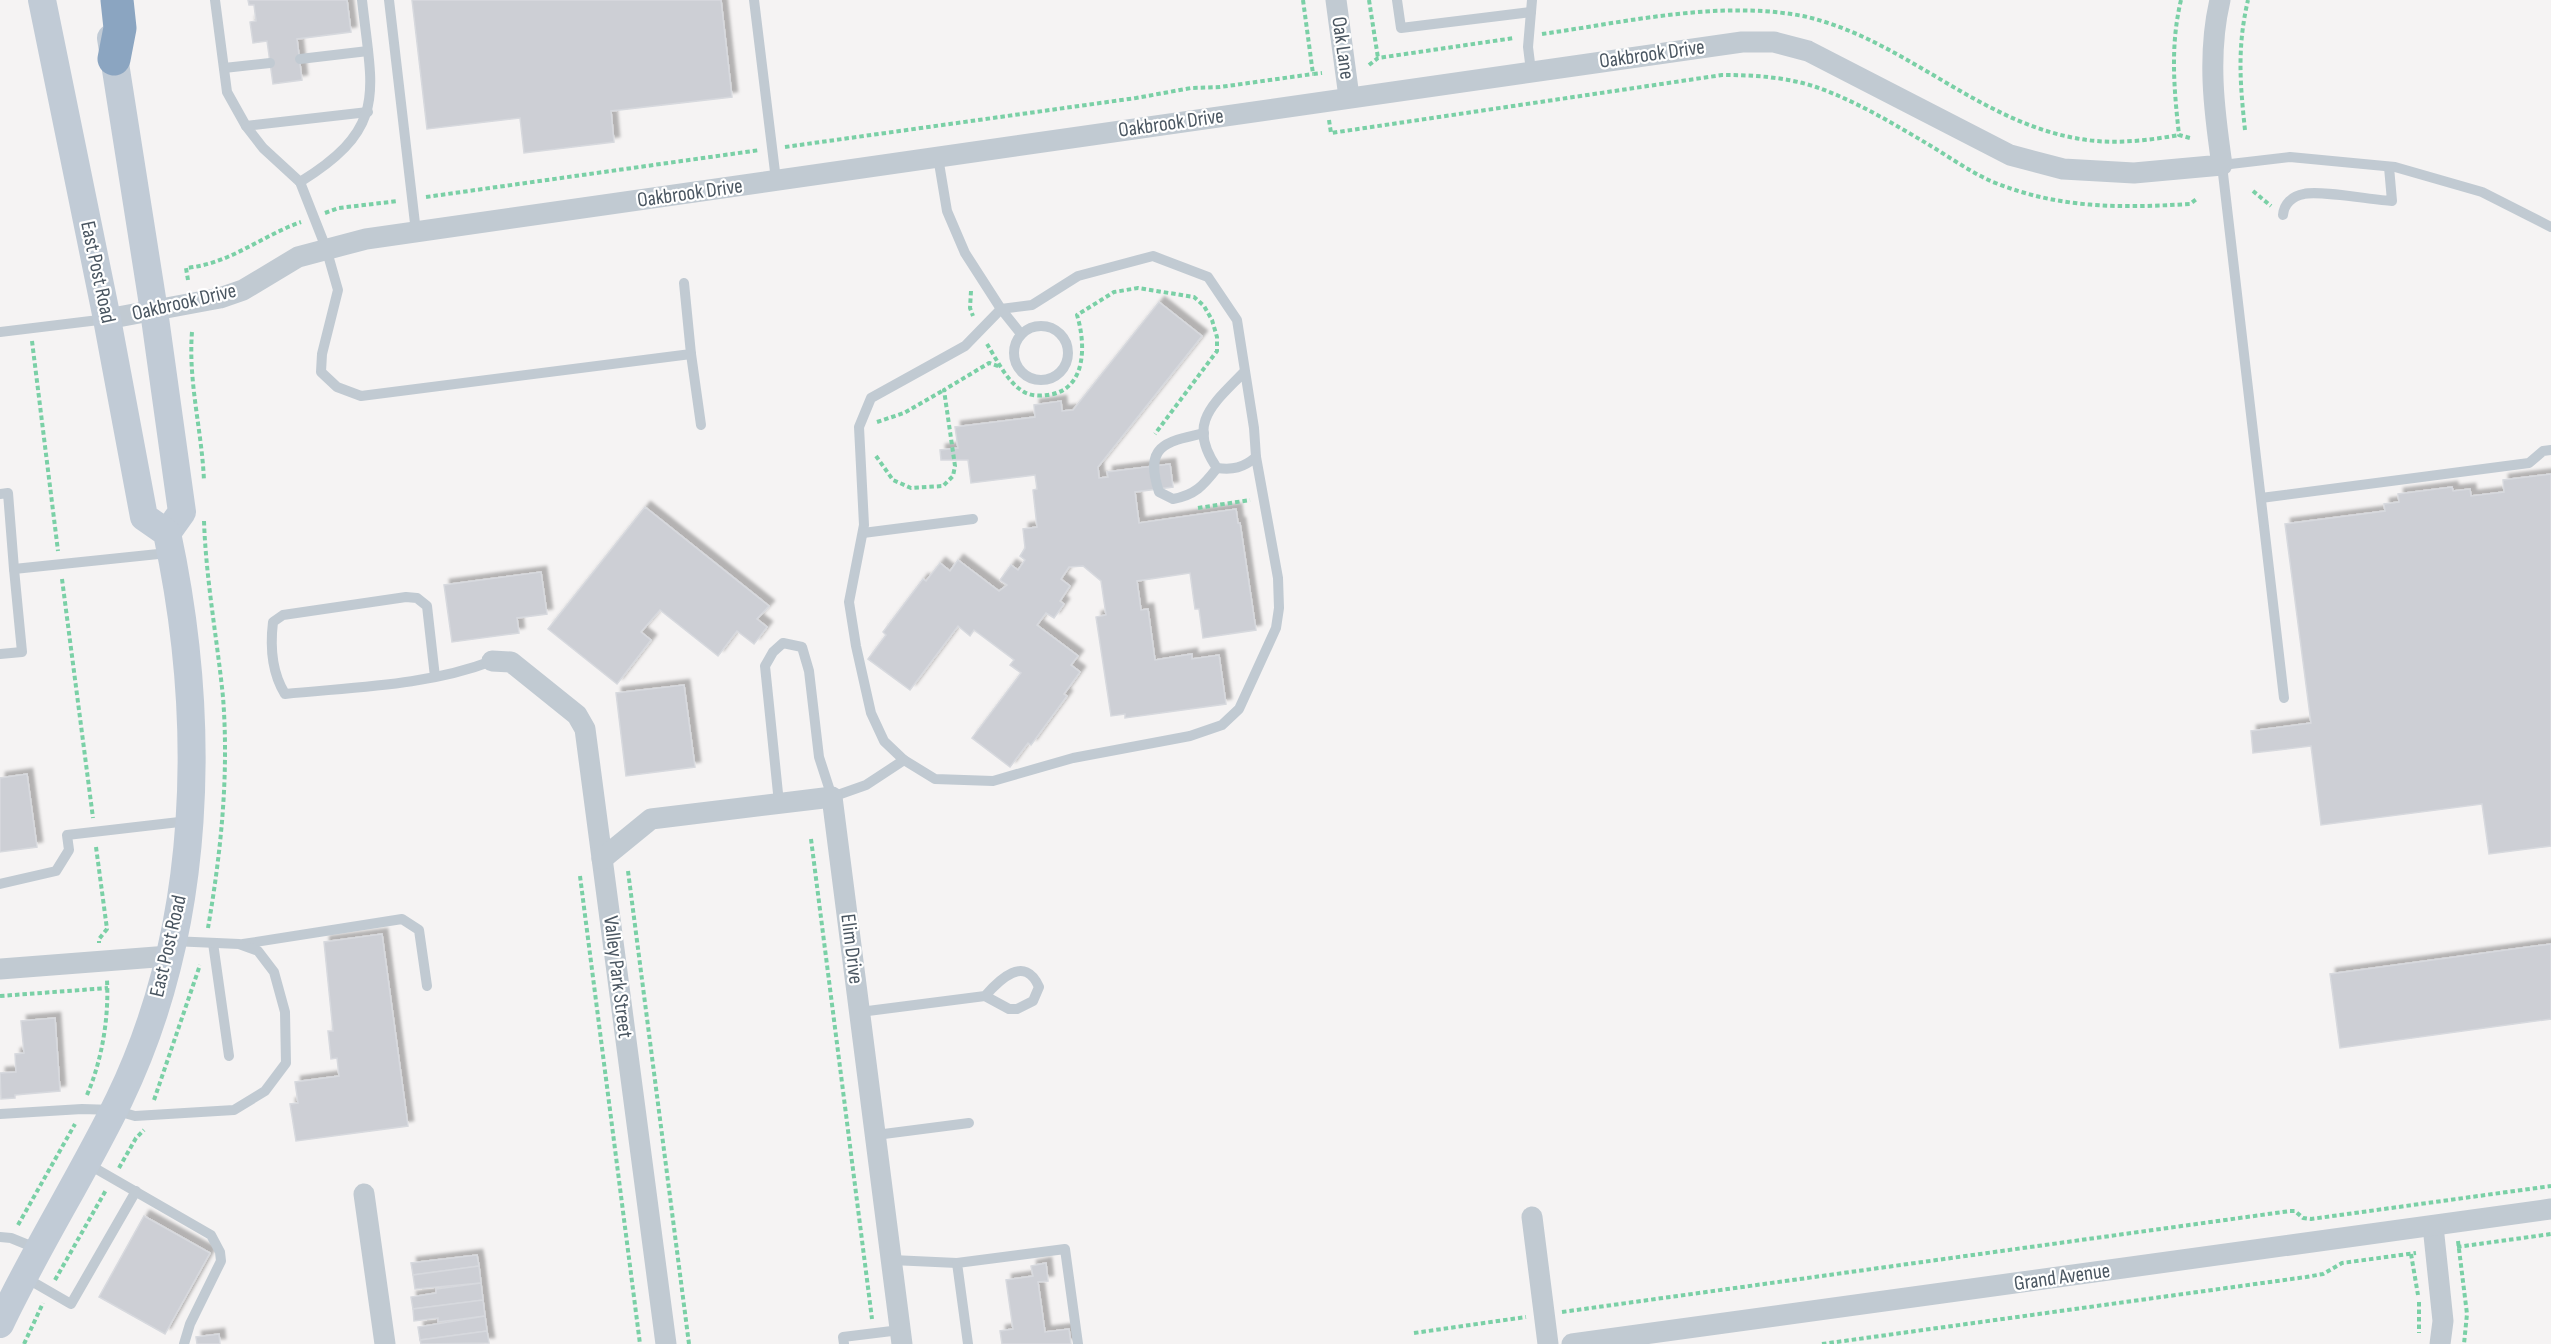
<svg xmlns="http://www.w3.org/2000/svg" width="2551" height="1344" font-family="'Sofia Sans Condensed',sans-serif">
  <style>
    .building { fill: #cdcfd5; stroke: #d7d9de; stroke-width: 1.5; filter: url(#shadow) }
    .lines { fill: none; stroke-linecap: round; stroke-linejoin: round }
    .path { stroke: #7ad0a6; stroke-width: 4; stroke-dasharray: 4.5 3; stroke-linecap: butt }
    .lane { stroke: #c1cad2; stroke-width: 10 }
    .street { stroke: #c1cad2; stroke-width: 21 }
    .secondary { stroke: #c1cbd6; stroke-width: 28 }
    .highway { stroke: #8ba5c1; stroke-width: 33 }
    .labels { text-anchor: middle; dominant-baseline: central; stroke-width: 4.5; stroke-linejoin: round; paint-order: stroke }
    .street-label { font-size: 21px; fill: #4a5661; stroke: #fff }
  </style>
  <defs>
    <filter id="shadow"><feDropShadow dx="5.5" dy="-5.5" stdDeviation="1.5" flood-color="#0004"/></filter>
  </defs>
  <rect width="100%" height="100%" fill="#f5f3f3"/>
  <g class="building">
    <polygon points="248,0 347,0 351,32 297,39 302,80 273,84 267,41 253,43 250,22 256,21 254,5 249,5"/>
    <polygon points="412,0 721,0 732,97 611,111 614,142 524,153 520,118 427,129"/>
    <polygon points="1159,302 1202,336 1098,467 1099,478 1108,477 1107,472 1170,464 1173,487 1135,492 1139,523 1236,509 1238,523 1240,523 1256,630 1203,638 1199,609 1195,609 1190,573 1137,581 1141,610 1148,609 1155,660 1192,654 1192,659 1219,655 1226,704 1125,718 1125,714 1111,716 1096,617 1106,615 1101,581 1083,566 1069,567 1061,579 1070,586 1060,601 1064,604 1054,618 1046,613 1037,625 1078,656 1071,665 1080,672 1064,694 1067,696 1031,745 1028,743 1010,767 972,738 1021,673 1010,665 1014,660 974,630 970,636 958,626 910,690 868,659 886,635 883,632 923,579 926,581 940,563 950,571 958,560 999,591 1007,585 1000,580 1011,565 1018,570 1025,560 1020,556 1025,548 1023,529 1037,527 1033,490 1037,489 1035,475 971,483 968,460 941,460 940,450 958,448 955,427 1035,417 1034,405 1061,401 1062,411 1073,410"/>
    <polygon points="2551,474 2551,846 2489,854 2482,804 2321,825 2311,746 2253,753 2251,731 2311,723 2285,524 2385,511 2384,504 2399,502 2398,494 2452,487 2453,491 2470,489 2471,496 2504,492 2503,480"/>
    <polygon points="645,507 769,606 757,619 767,627 754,644 737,631 718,656 660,610 641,632 651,640 617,684 548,629"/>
    <polygon points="541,572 547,614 517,618 519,633 452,642 444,585"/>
    <polygon points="684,685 695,767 626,776 616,693"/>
    <polygon points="27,774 37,847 0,852 0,778"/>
    <polygon points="382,934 408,1126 296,1141 290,1104 298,1103 295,1082 339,1076 337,1058 331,1059 328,1031 333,1031 324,942"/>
    <polygon points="2551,944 2551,1019 2340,1048 2330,974"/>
    <polygon points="55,1018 60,1091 15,1095 15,1098 1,1099 0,1073 16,1072 15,1054 24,1053 21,1021"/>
    <polygon points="144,1216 210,1253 165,1334 99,1297"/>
    <polygon points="477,1255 479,1266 413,1275 411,1263"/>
    <polygon points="1046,1263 1048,1281 1038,1282 1045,1332 1069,1329 1071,1344 1002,1344 1000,1331 1013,1329 1006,1280 1033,1276 1031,1266"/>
    <polygon points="479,1266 481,1283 415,1289 413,1275"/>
    <polygon points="481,1283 483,1300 413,1309 411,1297 436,1293 436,1289"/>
    <polygon points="483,1300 485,1316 438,1322 438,1318 414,1321 413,1309"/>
    <polygon points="485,1316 487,1331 420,1340 418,1327"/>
    <polygon points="487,1331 489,1343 421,1344 420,1340"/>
    <polygon points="219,1334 220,1344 197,1344 196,1337"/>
  </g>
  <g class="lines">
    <g class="path">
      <polyline points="1303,0 1313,74 1322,73"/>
      <polyline points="1369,0 1378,58"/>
      <path d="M2181 0C2170 46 2174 89 2179 135L2190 138"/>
      <path d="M1542 34C1627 22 1718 0 1803 16 1902 38 1976 120 2075 138 2109 145 2145 141 2179 135"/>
      <polyline points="1369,65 1378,58 1514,38"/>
      <path d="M1329 120 1331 133 1722 75C1754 75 1786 77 1816 87 1854 100 1892 123 1926 143 1948 156 1970 172 1993 182 2060 209 2120 208 2190 204L2198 198"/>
      <path d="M2245 130C2240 83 2237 47 2248 0"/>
      <polyline points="785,147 1136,98 1191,88 1220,87 1313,74"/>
      <polyline points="2253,191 2271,206"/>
      <polyline points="426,197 760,150"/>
      <polyline points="325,213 339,208 398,201"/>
      <path d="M188 280 186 268C230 264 261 236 301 222"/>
      <polyline points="971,291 970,308 973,316"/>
      <path d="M192 332C188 382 202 431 204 481"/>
      <polyline points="32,341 58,551"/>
      <path d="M987 344C997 360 1007 382 1024 392 1031 396 1040 396 1047 395 1087 391 1086 344 1077 315L1114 292 1138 288 1194 297 1204 306 1212 320 1217 337V351L1155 434"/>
      <polyline points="877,422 904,413 944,390"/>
      <polyline points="876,456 893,480 911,488 943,486 953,476 955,466 944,390 989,363 1001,367"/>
      <polyline points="1198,508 1250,500"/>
      <path d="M204 521C206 580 217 638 223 697 229 775 221 852 208 928"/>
      <polyline points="62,579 93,818"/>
      <polyline points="811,839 872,1319"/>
      <polyline points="96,847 107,929 99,939 99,943"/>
      <polyline points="628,871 689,1344"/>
      <polyline points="580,876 640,1344"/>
      <polyline points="0,996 108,988"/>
      <path d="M87 1095C102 1060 109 1018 107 980"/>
      <polyline points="154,1100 200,965"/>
      <polyline points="119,1168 136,1138 144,1130"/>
      <polyline points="18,1225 75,1124"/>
      <polyline points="2458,1241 2467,1314 2464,1344"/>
      <polyline points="2457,1247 2551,1234"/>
      <polyline points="2411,1254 2418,1295"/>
      <polyline points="55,1280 106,1190"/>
      <polyline points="2419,1302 2419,1333"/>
      <polyline points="1562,1312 2290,1211 2295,1211 2303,1218 2311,1219 2551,1186"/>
      <polyline points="1414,1333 1526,1317"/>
      <polyline points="24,1344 43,1303"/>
      <polyline points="1822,1344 2306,1277 2323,1274 2342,1263 2416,1253"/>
    </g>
    <g class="lane">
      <polyline points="215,0 227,92 246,126"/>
      <polyline points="389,0 416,232"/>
      <polyline points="754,0 776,180"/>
      <polyline points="1397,0 1401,28 1531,12"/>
      <polyline points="300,59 368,51"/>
      <polyline points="224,68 270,63"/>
      <polyline points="1531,71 1528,47 1532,0"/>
      <polyline points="368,112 246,126 263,148 300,182 326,248 338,290 322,354 321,372 337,387 361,396 691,354 684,283"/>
      <path d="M938 157 947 211 965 253 1001 309 1032 305 1078 276 1153 256 1208 277 1237 320 1254 428 1256 457C1243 468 1233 470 1217 468 1185 422 1215 403 1245 371"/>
      <path d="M300 182C389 127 372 92 362 0"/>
      <path d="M2283 215C2284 204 2292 196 2304 194 2319 190 2373 200 2392 201L2389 167"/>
      <circle cx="1041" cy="353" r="27"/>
      <polyline points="0,332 107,319"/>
      <polyline points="1021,334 1001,309 965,346 871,398 859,427 864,525 849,602 856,646 871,713 884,741 904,760 935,779 993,781 1073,758 1190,736 1222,725 1239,709 1276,628 1279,608 1278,578 1256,457"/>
      <polyline points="691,354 701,425"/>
      <path d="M1204 433C1164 442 1144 446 1159 492L1173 499C1195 495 1203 486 1217 468"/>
      <polyline points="0,494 8,493 14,569"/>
      <polyline points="2261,498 2529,463 2543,451 2551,450"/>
      <polyline points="863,533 973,519"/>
      <polyline points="0,654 22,652 14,569 168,553"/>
      <path d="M435 677 427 606 417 598 406 597 283 615 273 622C270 647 272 673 285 694 353 687 427 686 492 661"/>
      <polyline points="2284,698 2222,165 2290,157 2395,167 2482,192 2551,227"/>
      <polyline points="779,803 765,666 773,652 783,643 802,647 809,671 819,757 832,797 866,785 904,760"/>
      <polyline points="0,884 56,871 69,850 67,835 188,821"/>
      <polyline points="213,943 229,1056"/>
      <polyline points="243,944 402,919 419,930 427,986"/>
      <path d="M860 1012 985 996 1009 1009H1017L1033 1001 1039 987C1025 954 999 980 985 996"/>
      <polyline points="0,1114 82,1109 114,1110 135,1116 234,1110 265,1091 286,1063 285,1012 274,972 258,951 239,944 172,941"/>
      <polyline points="876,1135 969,1123"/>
      <polyline points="86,1163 211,1235 220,1252 221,1261 190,1324 184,1344"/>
      <polyline points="0,1237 11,1238 38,1249"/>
      <polyline points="892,1260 957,1263"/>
      <polyline points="26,1278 71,1304 136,1191"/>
      <polyline points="844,1344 843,1337 900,1330"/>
      <polyline points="968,1344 957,1263 1065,1249 1078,1344"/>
    </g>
    <g class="street">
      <polyline points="1336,0 1349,97"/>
      <path d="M107 319 220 298 243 290 298 257 366 239 1742 42H1774L1808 51 2010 155 2063 169 2134 173 2222 165C2214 110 2207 55 2220 0"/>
      <polyline points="492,661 511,662 577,715 585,729 666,1344"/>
      <polyline points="602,859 651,819 832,797 902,1344"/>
      <polyline points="0,969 169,956"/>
      <polyline points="364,1194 385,1344"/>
      <polyline points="1532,1217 1548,1344"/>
      <polyline points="2433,1226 2443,1321 2440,1344"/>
      <polyline points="1572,1344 2551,1209"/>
    </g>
    <g class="secondary">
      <polyline points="111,38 154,311 182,512 167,533"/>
      <path d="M0 1324C36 1248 82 1176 119 1100 203 926 207 720 167 533L144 517 107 319 42 0"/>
    </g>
    <polyline class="highway" points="114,59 120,28 117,0"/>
  </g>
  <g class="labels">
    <g class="street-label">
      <text transform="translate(1343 48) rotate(82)">Oak Lane</text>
      <text transform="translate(1652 54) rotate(-8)">Oakbrook Drive</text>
      <text transform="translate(1171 123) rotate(-8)">Oakbrook Drive</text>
      <text transform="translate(690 193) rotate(-8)">Oakbrook Drive</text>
      <text transform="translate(98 272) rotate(78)">East Post Road</text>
      <text transform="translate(184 302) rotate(-13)">Oakbrook Drive</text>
      <text transform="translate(168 946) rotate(-77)">East Post Road</text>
      <text transform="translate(852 949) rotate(83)">Elim Drive</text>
      <text transform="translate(618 977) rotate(83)">Valley Park Street</text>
      <text transform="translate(2062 1277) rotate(-8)">Grand Avenue</text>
    </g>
  </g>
</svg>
